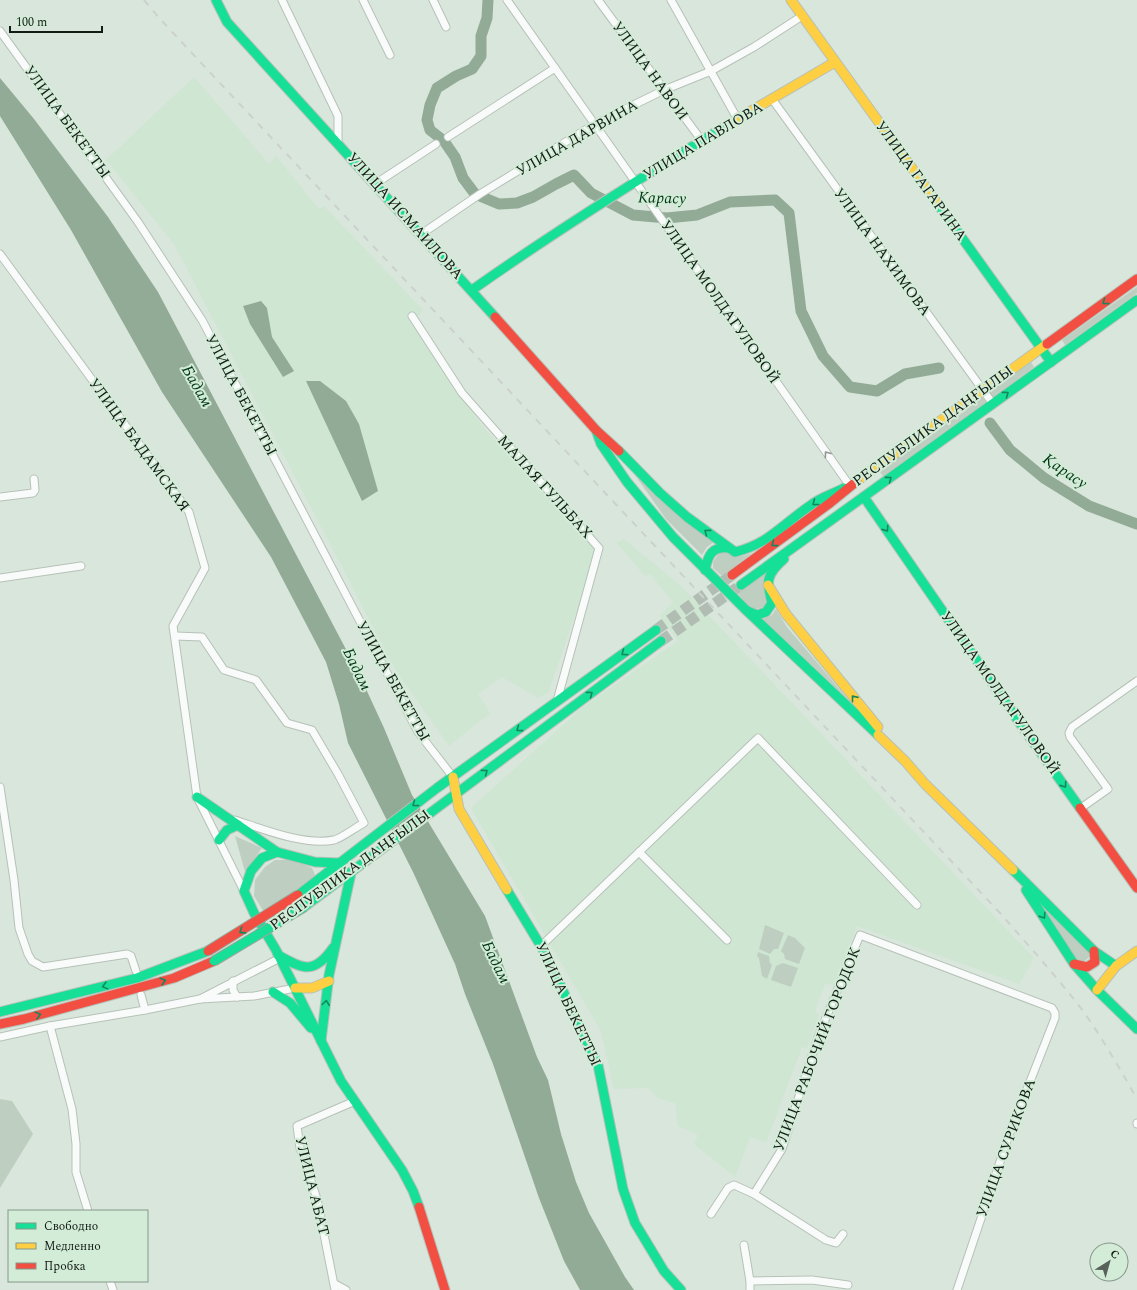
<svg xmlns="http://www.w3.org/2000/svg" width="1137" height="1290" font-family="Spectral,serif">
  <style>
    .built { fill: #cfe6d3 }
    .green { fill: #becfc1 }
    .water { fill: #92ab96 }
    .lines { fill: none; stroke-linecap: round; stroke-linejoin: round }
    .river { stroke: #92ab96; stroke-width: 11 }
    .primary-tunnel { stroke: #b1bdb3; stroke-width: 11; stroke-dasharray: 11 5.5; stroke-linecap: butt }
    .street-casing { stroke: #b7c1b8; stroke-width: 9 }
    .fast-casing { stroke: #b7c1b8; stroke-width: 11 }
    .slow-casing { stroke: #b7c1b8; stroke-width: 11 }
    .jam-casing { stroke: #b7c1b8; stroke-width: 11 }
    .street { stroke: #f9fbfa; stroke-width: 7 }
    .fast { stroke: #16e098; stroke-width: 9 }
    .slow { stroke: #ffcf43; stroke-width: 9 }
    .jam { stroke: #f24e42; stroke-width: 9 }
    .rail { stroke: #ccd1cd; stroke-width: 2; stroke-dasharray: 7 7; stroke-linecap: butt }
    .fast-bridge-casing { stroke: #98a79b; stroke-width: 11; stroke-linecap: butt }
    .jam-bridge-casing { stroke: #98a79b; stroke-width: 11; stroke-linecap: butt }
    .fast-bridge { stroke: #16e098; stroke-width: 9 }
    .jam-bridge { stroke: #f24e42; stroke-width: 9 }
    .oneway { stroke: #14875d }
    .oneway2 { stroke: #919692 }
    .labels { text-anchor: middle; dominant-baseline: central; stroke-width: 4; stroke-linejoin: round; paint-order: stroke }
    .street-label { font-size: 15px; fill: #121b14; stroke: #d3ecd7 }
    .water-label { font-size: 16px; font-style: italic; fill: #003615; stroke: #d3ecd7 }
  </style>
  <rect width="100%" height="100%" fill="#d9e6db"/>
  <g class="built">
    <polygon points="194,77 269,164 276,156 319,209 324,206 423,310 412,322 459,393 485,429 597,552 548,693 538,698 502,677 478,694 490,713 449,746 395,669 174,244 106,160"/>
    <polygon points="624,539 681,586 1034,958 1019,984 857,926 834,986 825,983 815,1012 819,1014 807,1048 802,1047 766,1143 750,1137 735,1177 694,1144 698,1135 678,1126 675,1103 658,1098 648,1088 614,1089 601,1031 471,808 583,707 678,641 660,616 673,602 650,574 645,576 617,543"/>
  </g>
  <g class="green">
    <polygon points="1137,287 1137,293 1065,345 1062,340"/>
    <polygon points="1031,362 1034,367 993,397 989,392"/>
    <polygon points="982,397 986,402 883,476 879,471"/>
    <polygon points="618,451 714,542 707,547 702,555 666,519"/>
    <path d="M725 551C735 558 741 557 752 553L722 576 713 568V562L719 553Z"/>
    <path d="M772 563C759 583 764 581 767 601L763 607 756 609 748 605 736 591Z"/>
    <polygon points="776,609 787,627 848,699 763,619 772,615"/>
    <polygon points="235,836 262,848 245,872"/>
    <polygon points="275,860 295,860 312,868 315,875 312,881 264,912 254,896 255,880 265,867"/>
    <polygon points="1028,890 1089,950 1090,956 1083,963 1076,960"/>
    <polygon points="765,925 784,933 778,949 774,949 770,954 759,949"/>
    <polygon points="788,935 795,938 805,948 799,964 785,959 784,954 781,951"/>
    <polygon points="758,952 769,956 770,963 772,965 767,979 762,976 759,958 757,956"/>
    <polygon points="783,963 798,968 791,987 771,980 776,966"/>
    <polygon points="0,1099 12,1101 33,1134 0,1188"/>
  </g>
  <g class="water">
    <polygon points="0,78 34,119 108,217 158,292 360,676 384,728 412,795 485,916 537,1057 548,1080 561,1134 576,1182 589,1213 625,1277 634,1290 580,1290 564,1261 539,1198 493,1064 465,994 455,964 413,872 348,743 339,704 326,662 271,557 162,392 71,230 0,116"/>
    <polygon points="261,301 267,308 272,337 294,371 283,377 250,324 243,306"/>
    <polygon points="306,381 320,381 346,401 359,424 378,491 362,501"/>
  </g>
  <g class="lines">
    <g class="river">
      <polyline points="488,0 487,18 481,36 481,56 472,69 456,76 437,88 430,105 427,120 430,130 444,141 455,157 463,178 475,194 499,204 517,203 533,197 556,184 574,175 591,193 633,215 667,218 697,215 730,202 775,200 789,213 801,311 823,356 850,387 877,391 905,374 939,368"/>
      <polyline points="990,423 1010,450 1044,478 1089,506 1137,524"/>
    </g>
    <g class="primary-tunnel">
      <polyline points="656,630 732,575"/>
      <polyline points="661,641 741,585"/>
    </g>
    <defs>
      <g id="street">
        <polyline points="282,0 338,116 338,143"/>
        <polyline points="363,0 390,55"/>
        <polyline points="433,0 446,27"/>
        <polyline points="507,0 850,486"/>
        <polyline points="598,0 702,141"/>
        <polyline points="671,0 738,120"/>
        <polyline points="0,31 138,222 202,320 418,732 453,777"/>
        <polyline points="772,99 993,404"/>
        <polyline points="448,137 555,68"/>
        <polyline points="375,184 436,144"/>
        <polyline points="420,235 480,194 595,124 664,90 711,71 754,47 802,16"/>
        <polyline points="0,254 189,512 205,568 173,626 197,797 244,891"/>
        <polyline points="412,316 462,393 599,548 557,701"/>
        <polyline points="0,497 33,493 35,490 34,479"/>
        <polyline points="0,578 81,566"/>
        <path d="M175 636 202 637 224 670 256 680 287 723 312 730 338 774 364 823C356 827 342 838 334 840 304 846 263 829 235 820"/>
        <polyline points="0,787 14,880 19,928 28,954 32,961 43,967 127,954 131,956 136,971"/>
        <polyline points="1081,808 1108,789 1070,737 1069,733 1072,727 1137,681"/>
        <polyline points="639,852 727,940"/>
        <polyline points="541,946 758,738 917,905"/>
        <polyline points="280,958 200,999 254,996 295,988"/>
        <polyline points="233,981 233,990 237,997"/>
        <polyline points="141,995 145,1010"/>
        <polyline points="50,1026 72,1109 76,1144 76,1172 88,1211"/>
        <polyline points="0,1037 50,1026 145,1010 200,999"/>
        <polyline points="1137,1123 1137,1124"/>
        <polyline points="754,1194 782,1149 818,1037 860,935 1052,1008 1055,1013 1055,1018 1009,1135 957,1290"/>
        <polyline points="711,1214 728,1188 734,1185 754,1194 826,1240 836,1243 843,1234"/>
        <polyline points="744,1245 750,1281 750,1290"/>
        <polyline points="110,1281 113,1290"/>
        <polyline points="750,1281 812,1280 848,1285"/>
        <polyline points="335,1284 346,1290"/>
        <polyline points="335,1290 317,1199 300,1148 297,1126 355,1101"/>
      </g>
      <g id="fast">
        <polyline points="216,0 227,22 495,317"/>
        <polyline points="937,203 1051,362"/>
        <path d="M472 290C557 230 645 175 734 121"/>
        <polyline points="596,430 601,444 627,482 673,537 747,611 878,735"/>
        <path d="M619 451 660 493 687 517 735 552C769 544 784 523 811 505 821 497 833 494 844 488"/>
        <polyline points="864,497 1019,722 1080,808"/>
        <path d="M705 570C708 555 712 546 729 548"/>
        <polyline points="741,585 1137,300"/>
        <path d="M748 611 757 615 766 612 772 603C766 581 766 575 784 559"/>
        <polyline points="197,797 277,852 315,862 341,863"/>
        <polyline points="219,840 227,830 238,825"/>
        <polyline points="277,852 262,858 251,871 244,891 254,913 276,950 341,1081 402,1170 413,1191 419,1207"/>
        <polyline points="1013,870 1094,951 1116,966"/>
        <polyline points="507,890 545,953 598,1065 623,1189 635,1223 664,1271 681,1290"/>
        <polyline points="1026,890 1074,964 1097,990 1137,1029"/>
        <polyline points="298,895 437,788 656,630"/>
        <polyline points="304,907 661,641"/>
        <path d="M278 955C303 969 314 975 333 948"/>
        <polyline points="273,992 290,1003 311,1028"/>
        <polyline points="0,1012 137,978 208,951"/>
        <polyline points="321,1041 329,975 351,873"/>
      </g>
      <g id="slow">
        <polyline points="791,0 937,203"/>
        <polyline points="734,121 835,62"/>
        <polyline points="857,481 1047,344"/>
        <polyline points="768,585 786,614 878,727"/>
        <polyline points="878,735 905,761 925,784 1013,870"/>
        <polyline points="453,777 459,809 507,890"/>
        <polyline points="295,988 312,988 329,981"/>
        <polyline points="1097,990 1116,966 1137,951"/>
      </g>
      <g id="jam">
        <polyline points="495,317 596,430 619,451"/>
        <polyline points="1047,344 1137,279"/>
        <polyline points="732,575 830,503 857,481"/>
        <polyline points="1080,808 1137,888"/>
        <polyline points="1074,964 1087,967 1095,962 1094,951"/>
        <polyline points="0,1024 24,1019 174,978 214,961"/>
        <polyline points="419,1207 445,1290"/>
      </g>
    </defs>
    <use href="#street" class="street-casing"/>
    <use href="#fast" class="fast-casing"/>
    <use href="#slow" class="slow-casing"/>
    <use href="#jam" class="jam-casing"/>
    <use href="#street" class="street"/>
    <use href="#fast" class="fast"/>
    <use href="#slow" class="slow"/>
    <use href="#jam" class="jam"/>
    <path class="rail" d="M144 0 160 19 234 98 1000 913C1028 945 1057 977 1083 1011 1103 1039 1120 1069 1137 1099"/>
    <defs>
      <polyline id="fast-bridge" points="214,961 304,907"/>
      <polyline id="jam-bridge" points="208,951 298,895"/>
    </defs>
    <use href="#fast-bridge" class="fast-bridge-casing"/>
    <use href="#jam-bridge" class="jam-bridge-casing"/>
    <use href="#fast-bridge" class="fast-bridge"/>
    <use href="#jam-bridge" class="jam-bridge"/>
  </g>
  <defs><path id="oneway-chevron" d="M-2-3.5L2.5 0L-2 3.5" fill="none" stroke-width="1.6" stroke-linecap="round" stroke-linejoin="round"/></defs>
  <g class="oneway">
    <use href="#oneway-chevron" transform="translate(1105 302) rotate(144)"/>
    <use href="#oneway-chevron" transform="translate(1006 394) rotate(-36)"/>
    <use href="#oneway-chevron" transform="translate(889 479) rotate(-36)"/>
    <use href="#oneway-chevron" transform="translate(815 503) rotate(143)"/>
    <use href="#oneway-chevron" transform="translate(886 529) rotate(55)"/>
    <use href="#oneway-chevron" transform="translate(707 532) rotate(-143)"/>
    <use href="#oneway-chevron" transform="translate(774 544) rotate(144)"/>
    <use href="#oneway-chevron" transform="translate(624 653) rotate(144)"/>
    <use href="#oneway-chevron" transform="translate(590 694) rotate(-37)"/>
    <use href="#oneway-chevron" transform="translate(854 698) rotate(-129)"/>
    <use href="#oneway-chevron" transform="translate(519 729) rotate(144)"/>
    <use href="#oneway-chevron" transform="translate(485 772) rotate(-37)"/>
    <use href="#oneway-chevron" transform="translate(1064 785) rotate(55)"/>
    <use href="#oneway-chevron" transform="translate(415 804) rotate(143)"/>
    <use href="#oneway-chevron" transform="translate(1043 916) rotate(57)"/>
    <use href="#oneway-chevron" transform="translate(242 931) rotate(147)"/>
    <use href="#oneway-chevron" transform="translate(163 981) rotate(-16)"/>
    <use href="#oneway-chevron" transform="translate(105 986) rotate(165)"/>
    <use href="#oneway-chevron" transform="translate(326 1003) rotate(-83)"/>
    <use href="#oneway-chevron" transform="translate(38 1015) rotate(-15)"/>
  </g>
  <use class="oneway2" href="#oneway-chevron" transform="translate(827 454) rotate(-126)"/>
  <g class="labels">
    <g class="street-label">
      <text transform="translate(650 71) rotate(54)">УЛИЦА НАВОИ</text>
      <text transform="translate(67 122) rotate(54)">УЛИЦА БЕКЕТТЫ</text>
      <text transform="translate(577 138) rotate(-30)">УЛИЦА ДАРВИНА</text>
      <text transform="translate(703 141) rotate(-31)">УЛИЦА ПАВЛОВА</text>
      <text transform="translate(921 181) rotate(54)">УЛИЦА ГАГАРИНА</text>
      <text transform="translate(405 216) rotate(48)">УЛИЦА ИСМАИЛОВА</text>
      <text transform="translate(882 252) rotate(54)">УЛИЦА НАХИМОВА</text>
      <text transform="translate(720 302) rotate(55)">УЛИЦА МОЛДАГУЛОВОЙ</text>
      <text transform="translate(241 395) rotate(62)">УЛИЦА БЕКЕТТЫ</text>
      <text transform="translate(933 426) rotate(-36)">РЕСПУБЛИКА ДАҢҒЫЛЫ</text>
      <text transform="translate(139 445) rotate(54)">УЛИЦА БАДАМСКАЯ</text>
      <text transform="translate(545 487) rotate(48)">МАЛАЯ ГУЛЬБАХ</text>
      <text transform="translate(393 681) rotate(61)">УЛИЦА БЕКЕТТЫ</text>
      <text transform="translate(1000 693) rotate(55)">УЛИЦА МОЛДАГУЛОВОЙ</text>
      <text transform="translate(350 870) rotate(-36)">РЕСПУБЛИКА ДАҢҒЫЛЫ</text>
      <text transform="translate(568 1004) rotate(65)">УЛИЦА БЕКЕТТЫ</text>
      <text transform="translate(817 1049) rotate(-69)">УЛИЦА РАБОЧИЙ ГОРОДОК</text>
      <text transform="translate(1006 1148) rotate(-70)">УЛИЦА СУРИКОВА</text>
      <text transform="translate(312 1186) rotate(76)">УЛИЦА АБАТ</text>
    </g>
    <g class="water-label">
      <text transform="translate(662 198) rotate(2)">Карасу</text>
      <text transform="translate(197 386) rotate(60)">Бадам</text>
      <text transform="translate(1065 471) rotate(34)">Қарасу</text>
      <text transform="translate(357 669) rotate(64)">Бадам</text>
      <text transform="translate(496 962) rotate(64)">Бадам</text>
    </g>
  </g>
  <rect x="8" y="1210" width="140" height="72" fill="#d3ecd7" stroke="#869889"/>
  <rect x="16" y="1223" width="20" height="6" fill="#16e098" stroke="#869889"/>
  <text x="44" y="1230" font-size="12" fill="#121b14">Свободно</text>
  <rect x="16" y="1243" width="20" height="6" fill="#ffcf43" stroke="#869889"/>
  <text x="44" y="1250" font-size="12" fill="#121b14">Медленно</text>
  <rect x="16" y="1263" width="20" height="6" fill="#f24e42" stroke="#869889"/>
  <text x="44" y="1270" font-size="12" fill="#121b14">Пробка</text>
  <g transform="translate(1109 1262) rotate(37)"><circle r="19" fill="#d3ecd7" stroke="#869889"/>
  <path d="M0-3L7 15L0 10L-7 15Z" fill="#58625a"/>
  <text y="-6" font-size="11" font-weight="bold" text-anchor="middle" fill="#121b14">С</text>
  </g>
  <path d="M10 26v6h92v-6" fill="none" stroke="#121b14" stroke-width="2"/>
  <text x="16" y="26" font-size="12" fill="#121b14" stroke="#d3ecd7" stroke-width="3" paint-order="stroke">100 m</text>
</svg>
